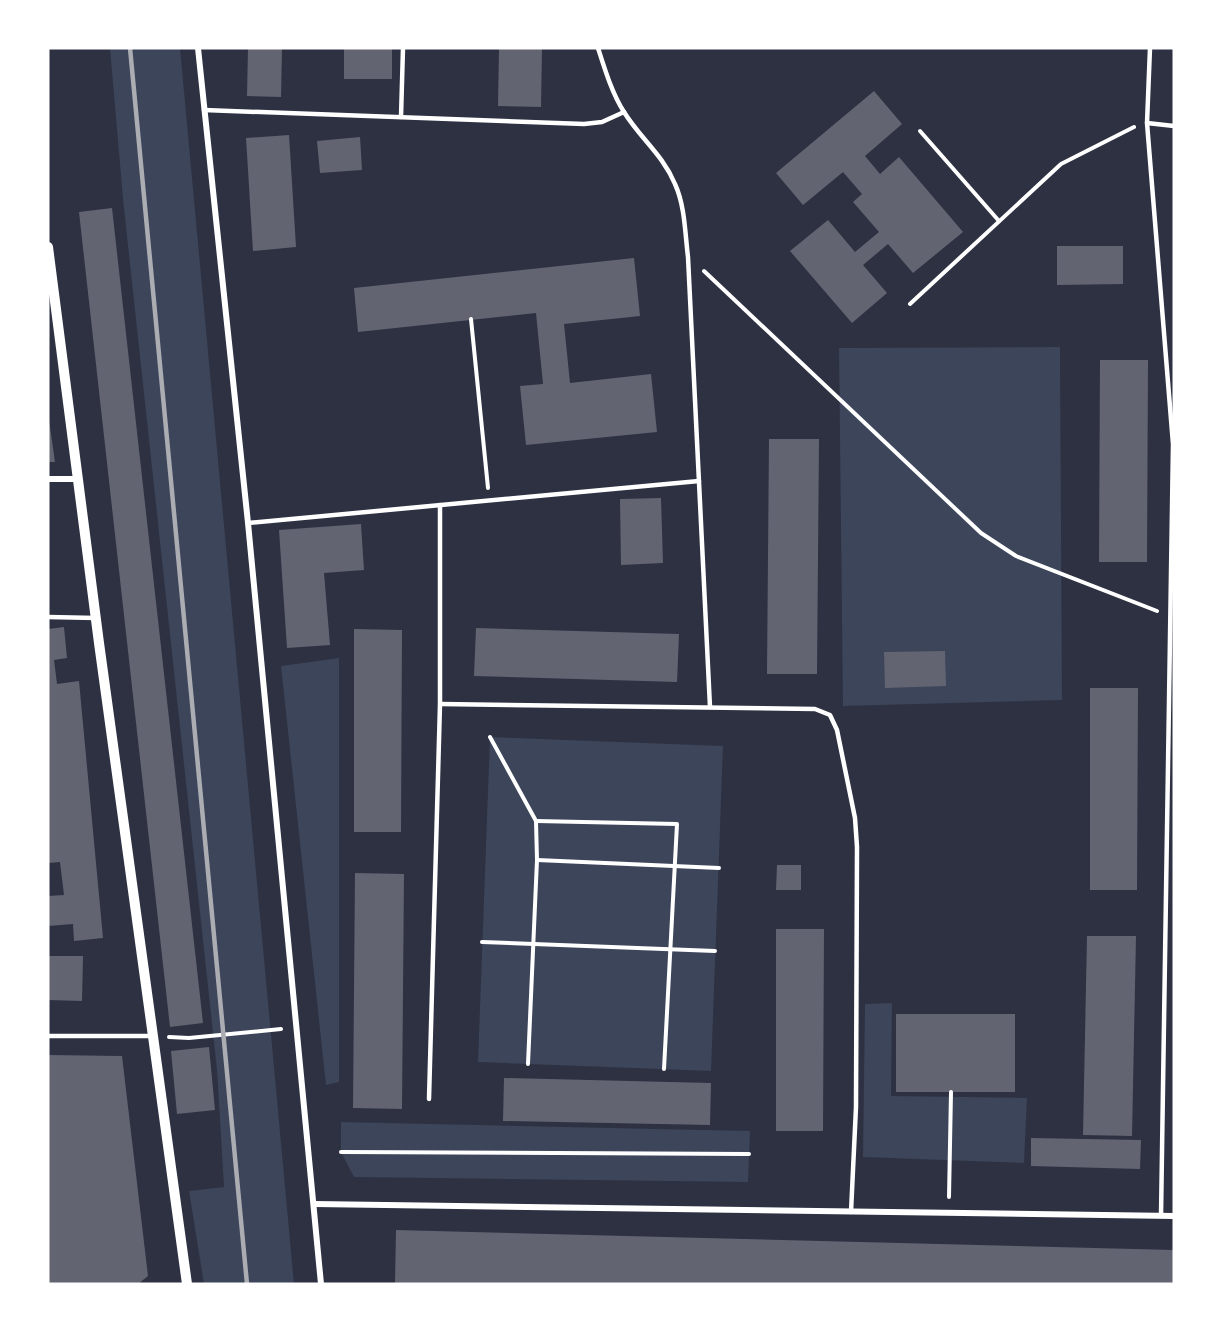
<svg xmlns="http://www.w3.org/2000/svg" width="1222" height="1332" font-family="'Varela Round',sans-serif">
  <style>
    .green { fill: #3c4559 }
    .building { fill: #626471 }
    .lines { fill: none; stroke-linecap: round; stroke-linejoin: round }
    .path { stroke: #fff; stroke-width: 4 }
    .service { stroke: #fff; stroke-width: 4.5 }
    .minor { stroke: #fff; stroke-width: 6 }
    .tertiary { stroke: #fff; stroke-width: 10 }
    .rail { stroke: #abadb3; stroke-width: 4.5 }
  </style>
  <rect width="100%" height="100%" fill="#2d3142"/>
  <g class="green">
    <polygon points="110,48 180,48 294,1284 204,1284 189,1191 224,1187 217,1070 123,199"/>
    <polygon points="1060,347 1062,700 843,706 839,348"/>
    <polygon points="339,658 339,1082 326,1085 281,666"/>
    <polygon points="490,737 723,746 711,1071 478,1062"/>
    <polygon points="892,1003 891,1096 1027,1098 1024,1163 863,1157 865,1004"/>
    <polygon points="341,1122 750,1131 748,1182 354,1177 341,1152"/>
  </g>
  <g class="building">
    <polygon points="248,48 282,48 281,97 247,96"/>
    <rect x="344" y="48" width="48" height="31"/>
    <polygon points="499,48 542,48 541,107 498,106"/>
    <polygon points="874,91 902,124 865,156 880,174 899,157 963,232 913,273 888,244 863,265 887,293 852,323 790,251 828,220 855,252 879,232 853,202 862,194 843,172 803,205 776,173"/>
    <polygon points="289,135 296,247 253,251 246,138"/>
    <polygon points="360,137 362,170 320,173 317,141"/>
    <polygon points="112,208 203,1023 170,1027 79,212"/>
    <polygon points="1057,246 1123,246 1123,284 1057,285"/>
    <polygon points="634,258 640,316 564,324 570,383 651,374 657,432 526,445 520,386 543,384 536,313 358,332 354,288"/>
    <polygon points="1100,360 1148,360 1147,562 1099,562"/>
    <polygon points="48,420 49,420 55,462 48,462"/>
    <polygon points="769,439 819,439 817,674 767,674"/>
    <polygon points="661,498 663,563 621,565 620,499"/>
    <polygon points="361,524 364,570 324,573 330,645 287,648 279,530"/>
    <polygon points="64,627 67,658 54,660 57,684 79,681 103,938 74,941 73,924 48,926 48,896 64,895 60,862 48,863 48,629"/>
    <polygon points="476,628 679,634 677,682 474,676"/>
    <polygon points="354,629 402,630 401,832 354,832"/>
    <polygon points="945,651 946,686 885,688 884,652"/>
    <polygon points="1090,688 1138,688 1137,890 1090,890"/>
    <polygon points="777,865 801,865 801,890 776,890"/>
    <polygon points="355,873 404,874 402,1109 353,1108"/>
    <polygon points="776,929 824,929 823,1131 776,1131"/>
    <polygon points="1087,936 1136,936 1132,1136 1083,1135"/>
    <polygon points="48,956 83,956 82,1001 48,1000"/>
    <rect x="896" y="1014" width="119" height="78"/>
    <polygon points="209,1047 215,1110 177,1114 171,1051"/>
    <polygon points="48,1055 122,1056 148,1276 138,1284 48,1284"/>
    <polygon points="504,1078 711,1083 710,1125 503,1121"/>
    <polygon points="1031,1138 1141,1140 1140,1169 1031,1166"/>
    <polygon points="396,1230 1174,1250 1174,1284 395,1284"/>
  </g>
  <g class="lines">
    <g class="path">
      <polyline points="920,131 999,221"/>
      <polyline points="704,271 981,533 1016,556 1157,611"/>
      <polyline points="910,304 1061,164 1134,127"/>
      <polyline points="471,319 488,488"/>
      <polyline points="490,737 536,821 537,860 528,1064"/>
      <polyline points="536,821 677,824 664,1069"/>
      <polyline points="537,860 719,868"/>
      <polyline points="482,942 715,951"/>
      <polyline points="169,1037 189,1038 281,1029"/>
      <polyline points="341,1152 749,1154"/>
      <polyline points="949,1197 951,1092"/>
    </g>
    <g class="service">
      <path d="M598 48C605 70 612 93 624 112 640 138 663 155 675 184 685 206 685 233 688 257L710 707"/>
      <polyline points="1150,48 1147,123 1173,444 1161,1216"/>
      <polyline points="204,110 584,124 602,122 624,112"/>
      <polyline points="401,117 403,48"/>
      <polyline points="1147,123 1174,126"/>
      <polyline points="248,523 699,481"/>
      <polyline points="48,617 96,618"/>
      <polyline points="440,704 815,709 830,715 837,730 855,818 857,847 856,1107 851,1212"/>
      <polyline points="48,1036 152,1036"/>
      <polyline points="429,1099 440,704 440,505"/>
    </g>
    <g class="minor">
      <polyline points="198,48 248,523 321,1284"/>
      <polyline points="48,479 79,479"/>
      <polyline points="314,1204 1174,1216"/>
    </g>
    <polyline class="tertiary" points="48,247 99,643 187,1284"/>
    <polyline class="rail" points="130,48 247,1284"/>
  </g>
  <rect width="1222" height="1332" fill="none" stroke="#ffffff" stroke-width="99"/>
</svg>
